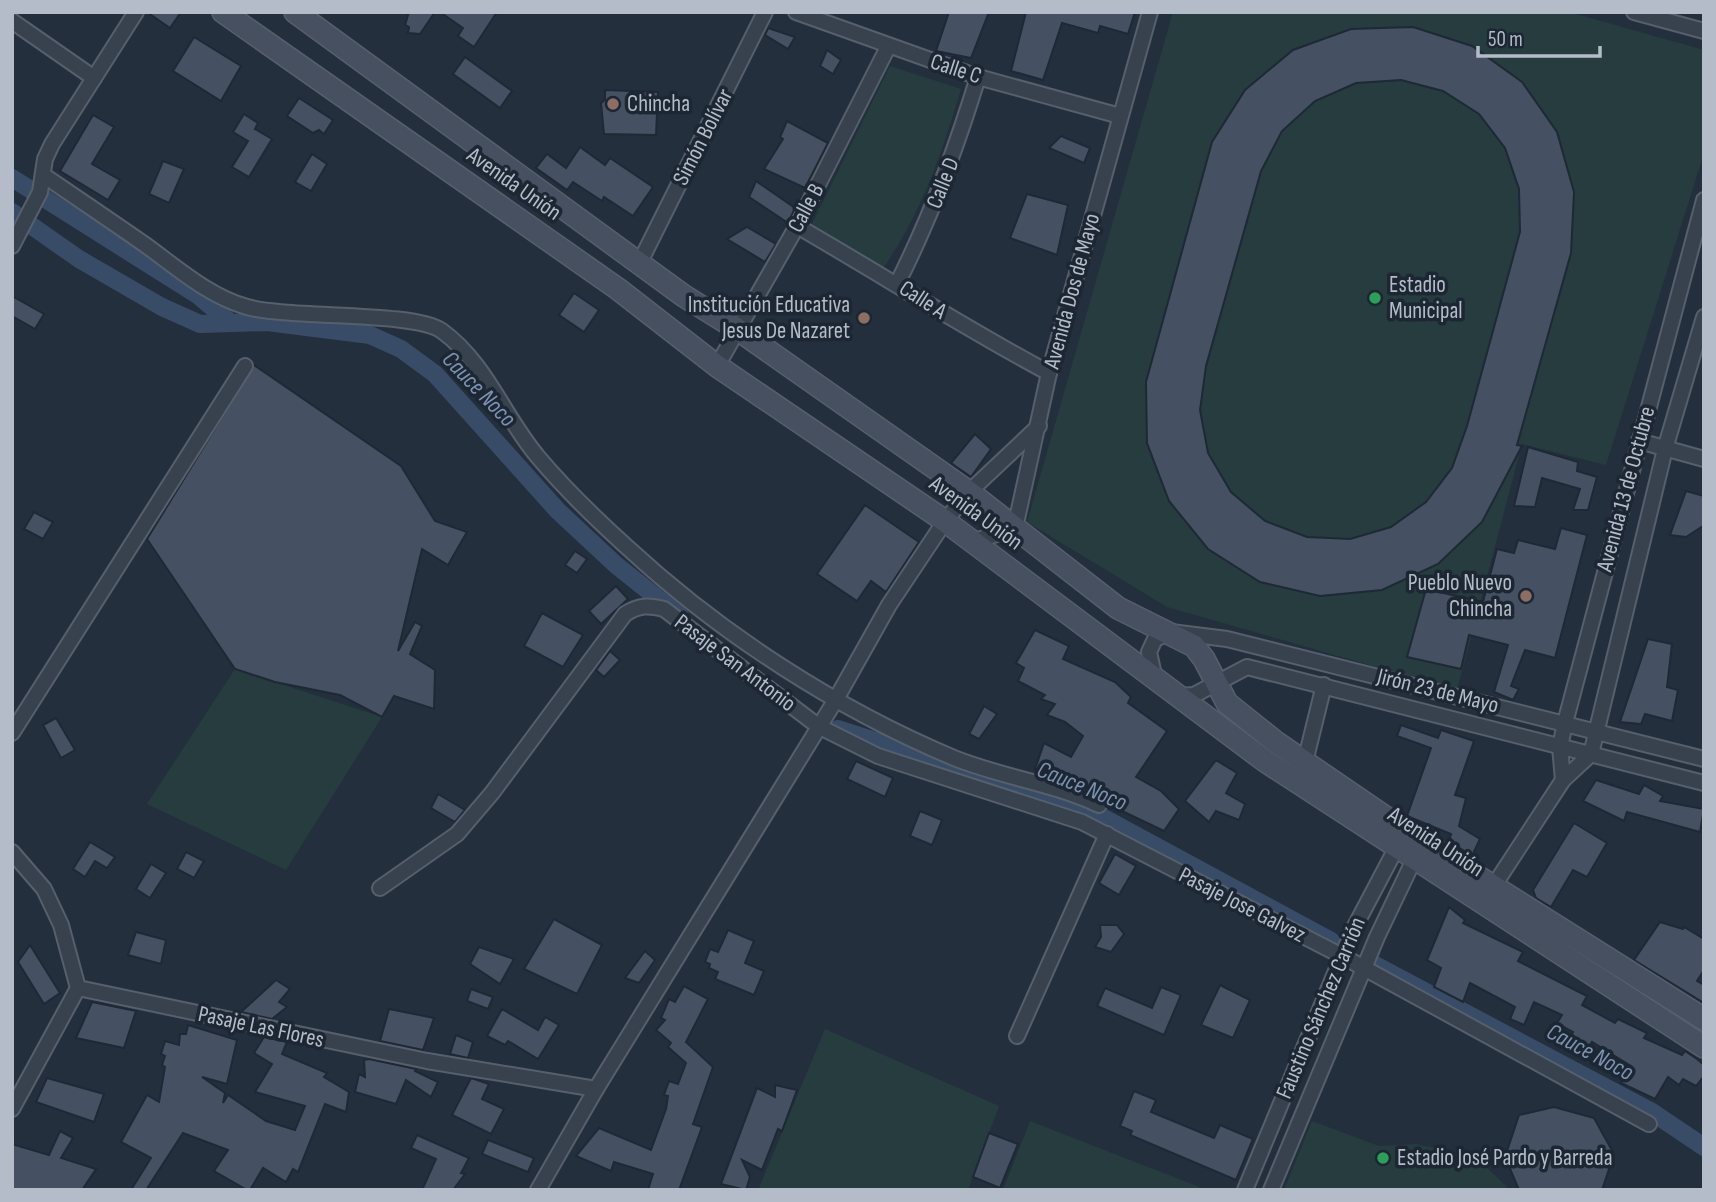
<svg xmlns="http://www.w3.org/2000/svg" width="1716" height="1202" font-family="'Sofia Sans Condensed',sans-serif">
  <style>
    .green { fill: #263c3f }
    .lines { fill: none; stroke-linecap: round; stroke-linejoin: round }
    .canal { stroke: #394c67; stroke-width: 18 }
    .building { fill: #455162; stroke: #1f2835; stroke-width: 2; fill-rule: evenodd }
    .street-casing { stroke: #565f6c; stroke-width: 18 }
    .secondary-casing { stroke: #565f6c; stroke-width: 24 }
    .street { stroke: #38414e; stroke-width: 14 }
    .secondary { stroke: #465061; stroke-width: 21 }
    .education-dot { fill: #8d6e63; stroke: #1d2633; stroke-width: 2.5 }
    .leisure-dot { fill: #2e9e5b; stroke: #1d2633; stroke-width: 2.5 }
    .labels { text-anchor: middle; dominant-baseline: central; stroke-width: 7; stroke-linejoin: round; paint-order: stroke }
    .street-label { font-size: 23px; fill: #b4bcc9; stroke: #1d2633 }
    .poi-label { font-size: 23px; fill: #b4bcc9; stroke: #1d2633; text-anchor: start }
    .water-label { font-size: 24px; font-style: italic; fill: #7c92b1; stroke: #1d2633 }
  </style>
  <rect width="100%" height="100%" fill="#242f3e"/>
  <g class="green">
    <polygon points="1173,12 1569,12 1704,50 1704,153 1606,465 1522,444 1457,690 1167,607 1027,522"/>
    <path d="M890 66 961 89C941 156 922 212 882 270L810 228Z"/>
    <polygon points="235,669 382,717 286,870 147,804"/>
    <polygon points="825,1029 999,1106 968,1190 758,1190"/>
    <polygon points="1030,1121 1202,1188 1202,1190 1003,1190"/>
    <polygon points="1312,1121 1379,1146 1416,1144 1453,1152 1483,1164 1510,1190 1284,1190"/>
  </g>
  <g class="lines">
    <g class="canal">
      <polyline points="12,178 199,296 231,323"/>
      <polyline points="12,212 79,259 162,307 200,324 267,322 370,335 401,349 435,374 558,511 616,565 680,616"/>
      <polyline points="838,729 1087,809 1331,941"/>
      <polyline points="1375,965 1652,1112 1704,1147"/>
    </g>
  </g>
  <g class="building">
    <polygon points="147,12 181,12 170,28"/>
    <polygon points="409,12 435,12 420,34 408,33 409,27 405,25"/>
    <polygon points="440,12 497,12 474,47 458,36 463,28"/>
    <polygon points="949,12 989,12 971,58 936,51"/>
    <polygon points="1026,12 1135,12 1128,34 1100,26 1098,33 1062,23 1043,80 1011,71"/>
    <path d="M1413 27 1472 46 1522 82 1557 132 1574 192 1571 253 1517 445 1522 446 1482 522 1438 564 1382 590 1320 596 1260 582 1208 549 1169 501 1147 443 1146 382 1212 142 1245 90 1293 50 1351 29ZM1401 80 1443 91 1479 114 1505 148 1519 189 1520 232 1467 426 1452 468 1426 502 1391 527 1350 539 1307 537 1265 521 1231 492 1208 453 1200 410 1206 366 1261 171 1282 131 1315 101 1356 83Z"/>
    <polygon points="768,28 795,37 788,49 765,35"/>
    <polygon points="194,37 241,66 221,101 173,71"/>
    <polygon points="827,50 841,60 833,74 820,66"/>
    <polygon points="465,57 512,91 500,108 453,74"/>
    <polygon points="605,90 658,92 656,135 604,134 601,103 605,100"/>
    <polygon points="299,98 333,120 324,134 319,130 313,133 287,116"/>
    <polygon points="244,114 258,123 255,129 272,139 249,177 232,167 248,141 233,132"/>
    <polygon points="93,115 114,127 92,164 120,180 108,200 60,171"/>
    <polygon points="787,121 828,143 805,188 764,169 783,139 780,137"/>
    <polygon points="1061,136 1090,148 1084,163 1049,148"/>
    <polygon points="580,147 605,165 610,158 653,187 633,216 604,197 602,201 573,182 567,190 536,168 547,154 566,168"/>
    <polygon points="312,154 327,164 311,191 295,182"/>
    <polygon points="163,161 184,169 169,203 149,194"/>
    <polygon points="756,181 795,208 788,223 749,197"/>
    <polygon points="1027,194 1068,205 1057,255 1010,238"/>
    <polygon points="747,227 776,244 765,262 727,239"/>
    <polygon points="574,293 599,310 584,332 559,315"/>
    <polygon points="12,296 44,314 35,329 12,316"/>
    <polygon points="254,365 401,466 435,521 467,532 448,565 422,549 398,651 415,622 422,626 410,654 435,670 434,709 394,696 382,717 340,695 275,682 235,669 147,539"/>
    <polygon points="975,434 991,449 971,477 951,463"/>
    <polygon points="1528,447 1578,462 1577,471 1597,477 1588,510 1573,510 1580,489 1542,478 1535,507 1514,506"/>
    <polygon points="1686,491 1704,496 1703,526 1686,537 1670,535"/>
    <polygon points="865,505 919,542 886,592 871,581 857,601 817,574"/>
    <polygon points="34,512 53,522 43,539 24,529"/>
    <polygon points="1561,528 1587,535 1555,658 1525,650 1511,686 1519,689 1513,700 1494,692 1508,645 1469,635 1461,669 1407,657 1426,589 1483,602 1497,549 1514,553 1518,540 1555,549"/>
    <polygon points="575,551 587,559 577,573 565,565"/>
    <polygon points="616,586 628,599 601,624 589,611"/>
    <polygon points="542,613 583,635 563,667 524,646"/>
    <polygon points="1035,630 1069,646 1063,659 1115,682 1131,697 1128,703 1167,731 1136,777 1161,791 1179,809 1164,831 1124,812 1080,780 1076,785 1061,775 1035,769 1044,743 1071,757 1083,736 1065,722 1047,715 1055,704 1041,699 1045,695 1018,681 1024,668 1016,663"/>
    <polygon points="1648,639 1672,644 1667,687 1678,690 1672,721 1645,714 1641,724 1620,722"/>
    <polygon points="610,651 620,660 604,677 596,670"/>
    <polygon points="984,706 997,714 979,739 969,734"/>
    <polygon points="56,718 75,750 61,758 43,725"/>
    <polygon points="1401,725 1438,738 1441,730 1474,741 1455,795 1466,798 1459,826 1480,839 1472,856 1449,841 1451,834 1407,816 1431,748 1397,736"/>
    <polygon points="1216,760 1237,773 1226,793 1245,804 1239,820 1216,811 1209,822 1185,801"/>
    <polygon points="856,761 893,778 885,797 847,779"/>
    <polygon points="1596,780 1639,794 1644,785 1663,796 1660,801 1704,809 1700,832 1627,812 1624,821 1583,801"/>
    <polygon points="438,794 465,810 455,822 431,808"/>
    <polygon points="920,811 942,820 932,845 910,836"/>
    <polygon points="1574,823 1607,843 1587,877 1573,870 1551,907 1536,898 1533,890"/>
    <polygon points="90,842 115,857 107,868 95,861 85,877 73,869"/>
    <polygon points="186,852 204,861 194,878 177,869"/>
    <polygon points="1115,854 1136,866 1119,895 1099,883"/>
    <polygon points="151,864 166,873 150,898 136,889"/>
    <polygon points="1449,907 1465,920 1463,923 1523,952 1518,961 1587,996 1582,1005 1615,1023 1618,1019 1647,1033 1644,1038 1682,1055 1685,1051 1697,1059 1704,1065 1704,1076 1696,1086 1683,1079 1679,1085 1668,1077 1655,1099 1621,1083 1631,1066 1592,1042 1589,1047 1570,1037 1573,1032 1557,1023 1562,1015 1534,1002 1524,1025 1510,1019 1515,1007 1470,983 1463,1002 1434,987 1441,968 1427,960"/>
    <polygon points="554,919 602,945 577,994 524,969"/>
    <polygon points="1660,922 1683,929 1684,927 1704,939 1704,970 1697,981 1704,985 1704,1003 1634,960"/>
    <polygon points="1100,925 1117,925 1124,934 1111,952 1095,947 1101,937"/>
    <polygon points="728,930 754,941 745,963 764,971 754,995 715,979 718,972 709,968 710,964 705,962 710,949 718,952"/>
    <polygon points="136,932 166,940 161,964 128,955"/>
    <polygon points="30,945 60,993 44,1004 18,962"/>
    <polygon points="479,947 514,959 500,984 470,964"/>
    <polygon points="645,951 655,960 639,983 625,978"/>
    <polygon points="276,980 290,989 279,1002 287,1007 272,1019 241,1012"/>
    <polygon points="1220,985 1250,1000 1233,1038 1201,1025"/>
    <polygon points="684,986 708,999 686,1042 713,1067 693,1124 702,1127 679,1190 648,1190 653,1174 614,1162 611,1171 576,1156 599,1128 651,1150 666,1109 668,1096 664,1095 669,1081 678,1084 686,1063 668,1047 671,1043 656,1030 665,1020 661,1018 669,999 675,1002"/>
    <polygon points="1161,987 1181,995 1164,1035 1097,1006 1105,988 1152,1008"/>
    <polygon points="471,989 493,997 488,1009 467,1001"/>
    <polygon points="92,1002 136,1011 124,1048 76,1038"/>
    <polygon points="389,1009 434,1018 423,1050 380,1041"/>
    <polygon points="502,1009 538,1030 545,1017 559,1025 538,1059 508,1041 505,1045 487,1036"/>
    <polygon points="188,1025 237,1040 227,1084 202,1077 225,1093 223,1103 228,1095 266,1121 295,1130 305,1106 255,1092 272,1064 254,1053 264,1037 287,1042 282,1054 327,1073 324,1077 349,1092 346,1112 325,1104 298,1172 293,1169 286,1182 263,1168 250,1190 247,1190 214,1171 228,1150 183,1133 146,1190 131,1190 151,1158 121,1142 147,1095 159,1102 165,1067 162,1065 165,1056 161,1054 165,1041 179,1045 180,1034 186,1034"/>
    <polygon points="456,1035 473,1042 468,1058 450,1054"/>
    <polygon points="369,1059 416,1069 415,1071 438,1082 431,1097 406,1080 396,1104 355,1092 359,1074 365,1077 364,1060"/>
    <polygon points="47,1078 104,1094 94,1122 36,1102"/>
    <polygon points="471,1078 489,1084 482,1099 504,1109 491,1134 452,1115"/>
    <polygon points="775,1085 797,1090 782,1131 778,1129 762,1170 742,1160 750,1177 746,1190 721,1184 757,1088 775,1097"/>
    <polygon points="1134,1091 1156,1100 1151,1112 1214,1138 1220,1125 1253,1139 1236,1180 1130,1135 1132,1131 1120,1126"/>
    <polygon points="1554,1107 1594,1118 1614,1154 1602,1190 1519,1190 1505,1157 1519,1115"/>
    <polygon points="60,1131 73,1138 61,1158 96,1169 82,1190 12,1190 12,1144 49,1155"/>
    <polygon points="989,1133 1018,1144 1000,1188 973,1177"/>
    <polygon points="417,1135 469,1158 461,1173 465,1174 453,1190 422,1190 436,1159 411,1148"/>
    <polygon points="488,1140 534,1158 528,1172 482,1154"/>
  </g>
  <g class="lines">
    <defs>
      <g id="street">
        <polyline points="796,12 978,77 1120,116"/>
        <polyline points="1634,12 1704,31"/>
        <polyline points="12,21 94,78"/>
        <path d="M43 175C77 198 111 221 144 244 176 267 208 296 247 307 290 319 414 311 442 331 486 363 504 417 538 457 565 489 597 520 628 548 721 634 837 709 954 758 1001 777 1052 783 1099 805"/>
        <path d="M797 226C882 275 963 327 1049 373"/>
        <polyline points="12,246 40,192 45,159 52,144 136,12"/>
        <polyline points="640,262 765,12"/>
        <path d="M897 284C931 217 956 149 978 77"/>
        <polyline points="717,366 797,226 888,47"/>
        <polyline points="1639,441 1704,459"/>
        <polyline points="972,542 1015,528 1049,373 1150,12"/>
        <polyline points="1155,680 1149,652 1155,639 1171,632 1227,639 1704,759"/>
        <polyline points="1178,696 1194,695 1247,667 1704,783"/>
        <polyline points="12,733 245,366"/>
        <polyline points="1305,762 1324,685"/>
        <polyline points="1563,780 1560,747 1565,723 1704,200"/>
        <polyline points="12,852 44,889 61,925 78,988 427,1061 596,1089"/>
        <polyline points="1495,884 1563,780 1591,754 1665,449 1704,317"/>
        <path d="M380 888 457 834 492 793 625 614C639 605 648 605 664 609L818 726 878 756 1082 822 1342 956 1649 1124"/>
        <polyline points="1017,1036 1107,834"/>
        <polyline points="12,1109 78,988"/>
        <polyline points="538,1190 596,1089 835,701 889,605 945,521 969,492 1039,426"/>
        <polyline points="1245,1190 1353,930 1400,841"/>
        <polyline points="1271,1190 1377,937 1418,851"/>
      </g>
      <g id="secondary">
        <polyline points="223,12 618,289 717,366 945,521 1265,761 1704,1047"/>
        <polyline points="295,12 684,296 737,329 969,492 1118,608 1194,646 1204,659 1227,703 1277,743 1407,832 1704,1019"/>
      </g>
    </defs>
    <use href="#street" class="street-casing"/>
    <use href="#secondary" class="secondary-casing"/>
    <use href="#street" class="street"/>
    <use href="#secondary" class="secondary"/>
  </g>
  <g class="education-dot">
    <circle cx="613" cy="104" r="7"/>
    <circle cx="864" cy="318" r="7"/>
    <circle cx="1526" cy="596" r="7"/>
  </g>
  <g class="leisure-dot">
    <circle cx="1375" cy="298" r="7"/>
    <circle cx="1383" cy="1158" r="7"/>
  </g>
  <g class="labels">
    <g class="street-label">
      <text transform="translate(956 69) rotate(18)">Calle C</text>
      <text transform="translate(703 137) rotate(-63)">Simón Bolívar</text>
      <text transform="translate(943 183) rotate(-68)">Calle D</text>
      <text transform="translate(514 184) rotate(35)">Avenida Unión</text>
      <text transform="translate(806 208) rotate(-62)">Calle B</text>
      <text transform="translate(1072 291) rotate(-75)">Avenida Dos de Mayo</text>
      <text transform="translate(923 300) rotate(33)">Calle A</text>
      <text transform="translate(1626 489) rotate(-75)">Avenida 13 de Octubre</text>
      <text transform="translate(976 513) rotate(36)">Avenida Unión</text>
      <text transform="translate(735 663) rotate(37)">Pasaje San Antonio</text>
      <text transform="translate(1438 691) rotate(14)">Jirón 23 de Mayo</text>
      <text transform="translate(1436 842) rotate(33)">Avenida Unión</text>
      <text transform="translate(1242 905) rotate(27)">Pasaje Jose Galvez</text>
      <text transform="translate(1321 1008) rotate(-67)">Faustino Sánchez Carrión</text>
      <text transform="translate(261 1027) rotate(12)">Pasaje Las Flores</text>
    </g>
    <g class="poi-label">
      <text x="627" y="104">Chincha</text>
      <text x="1389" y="285">Estadio<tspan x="1389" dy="26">Municipal</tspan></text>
      <text x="850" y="305" text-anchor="end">Institución Educativa<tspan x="850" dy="26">Jesus De Nazaret</tspan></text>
      <text x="1512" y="583" text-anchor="end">Pueblo Nuevo<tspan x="1512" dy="26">Chincha</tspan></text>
      <text x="1397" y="1158">Estadio José Pardo y Barreda</text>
    </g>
    <g class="water-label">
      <text transform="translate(479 389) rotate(46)">Cauce Noco</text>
      <text transform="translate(1082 786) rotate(22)">Cauce Noco</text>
      <text transform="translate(1590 1052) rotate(28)">Cauce Noco</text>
    </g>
  </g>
  <rect width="1716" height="1202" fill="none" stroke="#b4bcc9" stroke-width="28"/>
  <path d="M1478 46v10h122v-10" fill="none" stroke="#b4bcc9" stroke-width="3.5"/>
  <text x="1488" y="46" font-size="21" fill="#b4bcc9" stroke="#1d2633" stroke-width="5" paint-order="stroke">50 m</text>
</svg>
